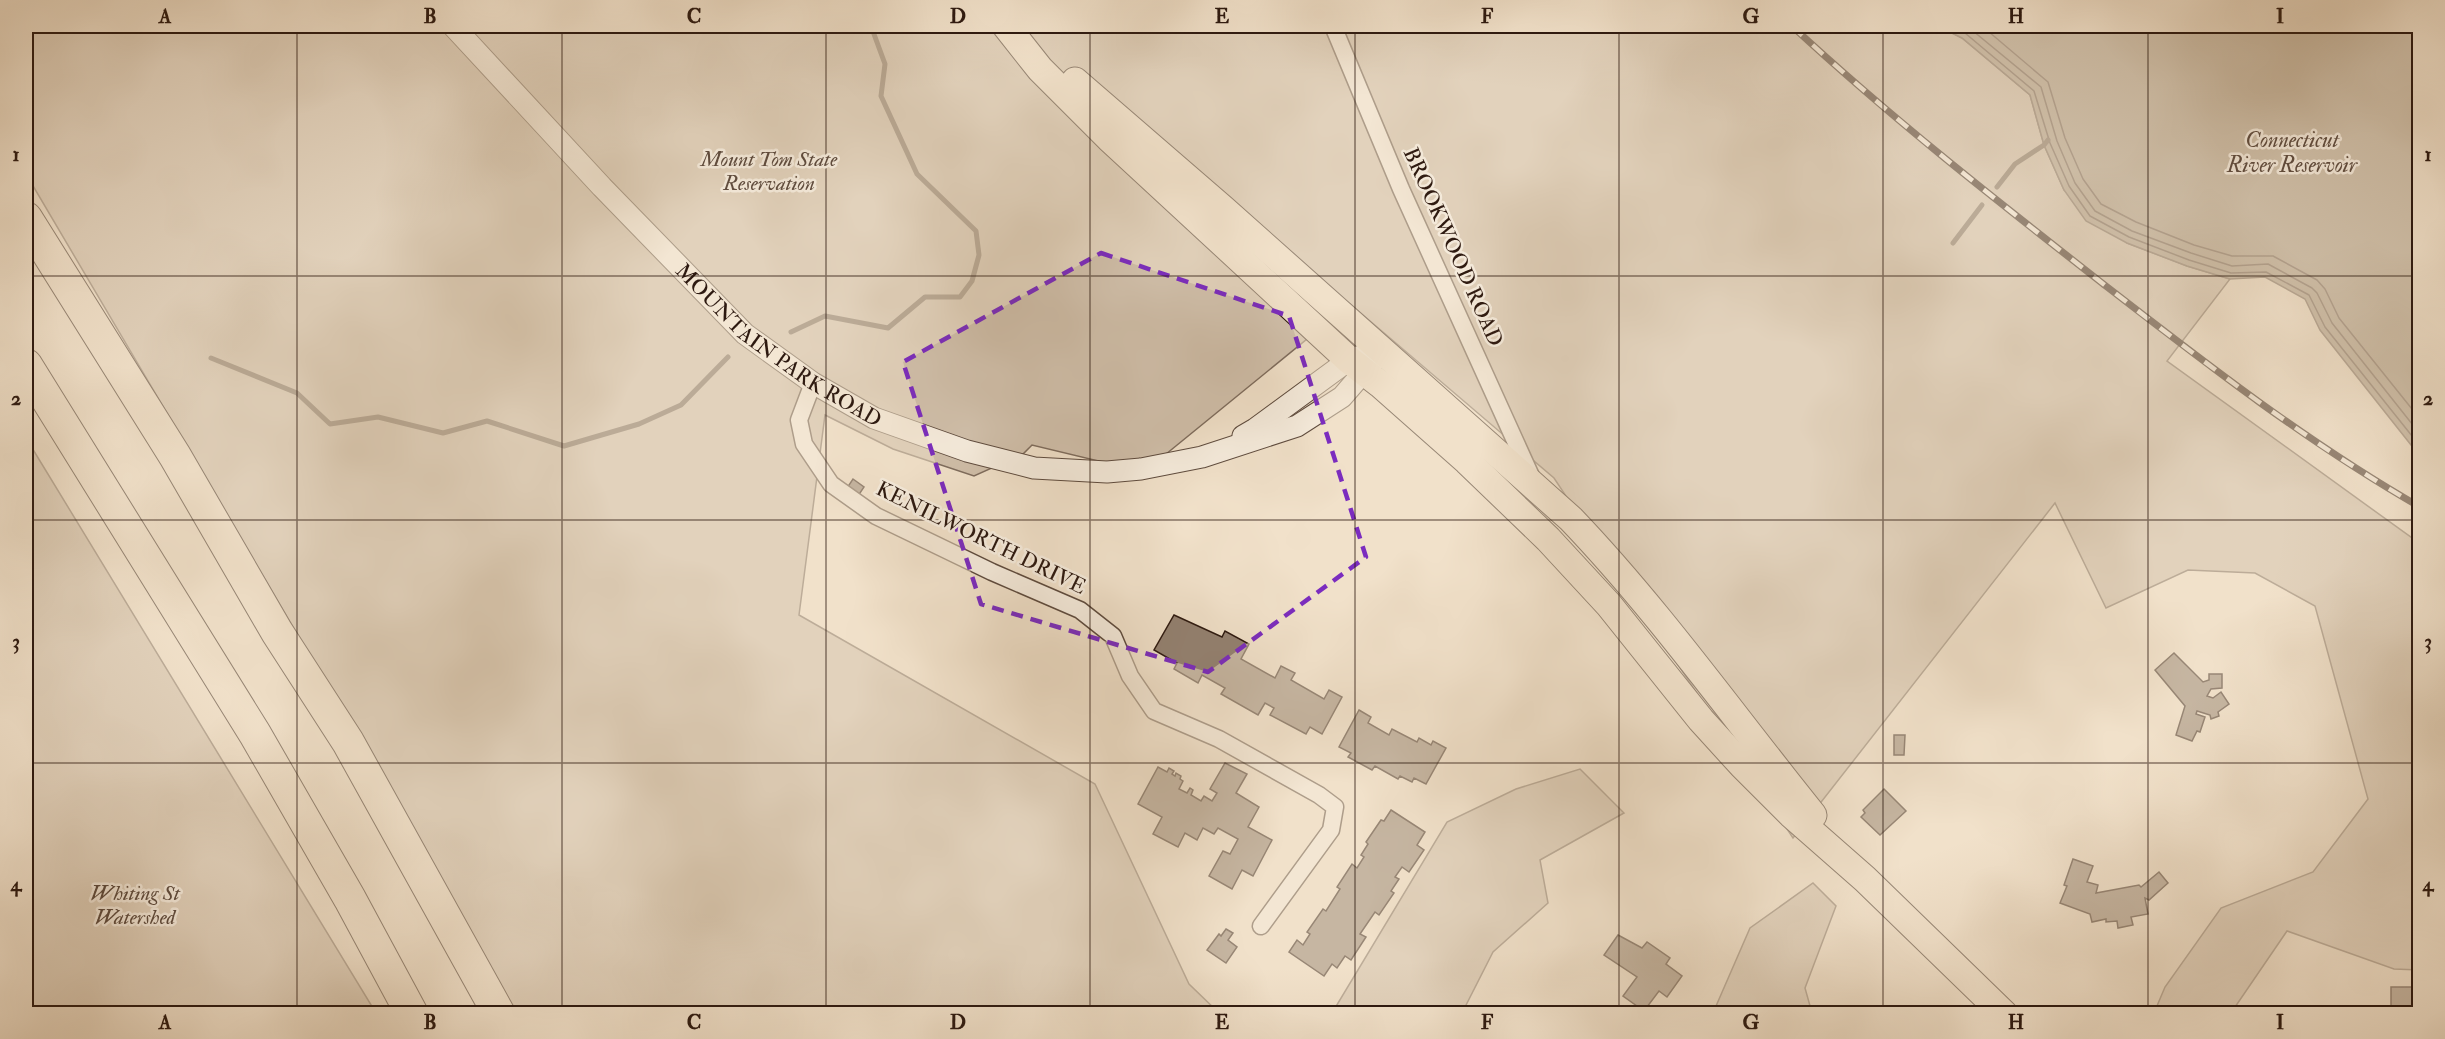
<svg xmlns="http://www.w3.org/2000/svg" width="2445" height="1039" font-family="'IM FELL Double Pica',serif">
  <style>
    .green { fill: #d0bfaa; stroke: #7e6c5d; stroke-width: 1.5 }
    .water { fill: #ae9d8b; stroke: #7a685a; stroke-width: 1.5 }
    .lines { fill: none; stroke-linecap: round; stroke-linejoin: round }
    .shore { stroke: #6e5b4e; stroke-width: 1.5 }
    .stream { stroke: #7a685a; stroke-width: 5 }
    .building { fill: #938171; stroke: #2d1910; stroke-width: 1.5 }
    .minor-casing { stroke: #5e4b3e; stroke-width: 19 }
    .tertiary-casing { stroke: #5e4b3e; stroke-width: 23 }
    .primary-casing { stroke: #2d1910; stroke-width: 29 }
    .motorway-casing { stroke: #2d1910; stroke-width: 34 }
    .minor { stroke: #f6ecdd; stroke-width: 16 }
    .tertiary { stroke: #f6ecdd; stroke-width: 21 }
    .primary { stroke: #f1e1ca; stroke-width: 27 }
    .motorway { stroke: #f1e1ca; stroke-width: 32 }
    .rail-casing { stroke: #2d1910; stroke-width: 7 }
    .rail { stroke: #f6ecdd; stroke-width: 4.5; stroke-dasharray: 14; stroke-linecap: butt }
    .marked { fill: none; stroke: #7b2cbf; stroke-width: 4.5; stroke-dasharray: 12 8; stroke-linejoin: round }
    .grid { fill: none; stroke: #2d1910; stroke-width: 1.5; stroke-opacity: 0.55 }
    .labels { text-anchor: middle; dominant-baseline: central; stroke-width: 5; stroke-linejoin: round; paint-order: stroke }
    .park-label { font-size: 21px; font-style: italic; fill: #5e4b3e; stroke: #f6ecdd }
    .street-label { font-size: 21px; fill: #2d1910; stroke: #f6ecdd }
    .water-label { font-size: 22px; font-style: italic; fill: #614e41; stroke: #f6ecdd }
    .neatline { fill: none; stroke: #2d1910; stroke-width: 2 }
    .grid-label { font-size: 20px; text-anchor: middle; font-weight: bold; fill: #2d1910 }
  </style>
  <rect width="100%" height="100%" fill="#f1e1ca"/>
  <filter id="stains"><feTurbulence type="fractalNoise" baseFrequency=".00333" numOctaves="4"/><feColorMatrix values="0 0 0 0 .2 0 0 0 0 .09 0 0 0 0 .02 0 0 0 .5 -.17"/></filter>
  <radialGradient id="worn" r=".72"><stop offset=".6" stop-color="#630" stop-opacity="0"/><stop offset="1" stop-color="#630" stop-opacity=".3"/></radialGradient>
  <g class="green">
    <polygon points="26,26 1938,26 1962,38 2030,95 2044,145 2064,190 2127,243 2187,266 2230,279 2167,361 2419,543 2419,970 2394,969 2287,931 2231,1013 2154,1013 2165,987 2221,908 2313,872 2368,799 2315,606 2255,573 2188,570 2106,608 2055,503 1793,838 1554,478 1350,304 1144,472 1032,445 1023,454 974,476 893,449 825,415 799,615 1095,784 1189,984 1219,1013 512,1013 296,632 26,174"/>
    <polygon points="26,438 376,1013 26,1013"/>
    <polygon points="1580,769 1624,813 1540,860 1548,903 1493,952 1462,1013 1332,1013 1447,822 1516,789"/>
    <polygon points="1813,883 1836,906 1805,988 1812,1013 1713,1013 1750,928"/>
  </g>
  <polygon class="water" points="1938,26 2419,26 2419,455 2320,330 2305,299 2265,277 2230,279 2187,266 2127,243 2086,221 2064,190 2044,145 2030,95 1962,38"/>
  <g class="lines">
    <g class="shore">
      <polyline points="1951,26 1965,33 2034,91 2050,143 2069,186 2090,216 2129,237 2189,260 2231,273 2266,272 2309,295 2325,327 2420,446"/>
      <polyline points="1967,26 2041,87 2057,141 2075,183 2095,211 2132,231 2191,253 2232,266 2268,264 2312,288 2317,293 2332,323 2420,434"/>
      <polyline points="1982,26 2048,82 2065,138 2083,179 2101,204 2136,222 2194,245 2232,256 2273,256 2317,280 2325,289 2339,318 2420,419"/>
    </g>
    <g class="stream">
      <polyline points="1997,187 2015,164 2044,145 2048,140"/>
      <polyline points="1953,243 1982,205"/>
      <polyline points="791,332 825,316 888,328 925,297 960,297 972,281 979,255 976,231 917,174 881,96 885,64 871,26"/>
      <polyline points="211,358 297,393 330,424 378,417 443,433 487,421 564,446 639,424 681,405 728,357"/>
    </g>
  </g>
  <g class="building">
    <polygon points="853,479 864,487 858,496 847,488"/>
    <polygon points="1174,615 1222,637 1225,631 1249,644 1241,659 1275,678 1281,666 1295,673 1291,680 1324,699 1329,690 1342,697 1322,734 1310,727 1306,734 1270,715 1274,708 1265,703 1258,715 1221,694 1225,688 1202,675 1198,683 1174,669 1177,663 1154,650"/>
    <polygon points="2174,653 2203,682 2209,680 2209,674 2222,674 2222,688 2211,689 2207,696 2213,698 2221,692 2229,704 2218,712 2219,716 2211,719 2210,715 2197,711 2196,714 2205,717 2200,732 2197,731 2192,741 2176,735 2185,706 2155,670"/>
    <polygon points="1359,710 1371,717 1368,723 1389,735 1392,729 1417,742 1419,738 1431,745 1433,741 1446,748 1426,784 1414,778 1412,782 1400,776 1398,779 1375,766 1372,770 1348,757 1351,753 1339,747"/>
    <polygon points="1894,735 1905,735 1904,755 1894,755"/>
    <polygon points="1225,763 1247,774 1236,793 1259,807 1248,827 1272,840 1253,876 1242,870 1232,889 1209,876 1223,851 1230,854 1238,839 1218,828 1214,834 1203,828 1197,840 1185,833 1178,847 1153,834 1162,817 1138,804 1158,767 1167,772 1169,768 1174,771 1172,774 1175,776 1176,773 1181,776 1180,779 1183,781 1179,789 1187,793 1190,788 1193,790 1191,795 1201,801 1204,796 1212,801 1217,793 1210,789"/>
    <polygon points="1884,789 1906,811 1880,835 1861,817 1865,813 1863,810"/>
    <polygon points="1391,810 1425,832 1417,845 1424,850 1409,872 1402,867 1395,877 1399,879 1391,891 1394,893 1379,915 1375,912 1360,934 1366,937 1351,960 1345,956 1337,968 1332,964 1324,976 1289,952 1297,940 1303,945 1310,934 1307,932 1323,909 1326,911 1340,889 1337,887 1352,864 1357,868 1364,857 1361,855 1368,844 1366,842 1381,820 1384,821"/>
    <polygon points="2073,859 2093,866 2087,882 2098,885 2096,893 2139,885 2141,887 2159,872 2168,883 2149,900 2145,898 2148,914 2131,917 2133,925 2118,928 2117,921 2106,922 2106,919 2092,922 2090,914 2060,903 2067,886 2064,885"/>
    <polygon points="1226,929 1233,933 1228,940 1237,947 1226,963 1207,950 1219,934 1221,936"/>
    <polygon points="1618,935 1642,948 1647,942 1670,958 1666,964 1682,976 1667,997 1659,991 1644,1011 1623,996 1637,977 1604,955"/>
    <polygon points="2391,987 2420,987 2420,1008 2410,1009 2410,1014 2391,1014"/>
  </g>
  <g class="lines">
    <defs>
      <g id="minor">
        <polyline points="1333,26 1401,189 1531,476"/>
        <polyline points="813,383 799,420 804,444 831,484 876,516 992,572 1080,610 1113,636 1130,676 1154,711 1219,739 1319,795 1335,807 1331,830 1261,926"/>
      </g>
      <g id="tertiary">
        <path id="s1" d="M453 26 602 187 745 334 813 383 874 418 967 451 1034 468 1107 472 1141 469 1202 457 1297 426 1342 397 1374 360"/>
        <polyline points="1243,436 1255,429 1349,360 1364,355"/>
      </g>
      <g id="primary">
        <polyline points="1006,26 1040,69 1109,138 1349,360 1380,384 1467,461 1548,539 1609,605 1701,720 1742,765 1791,814 1865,879 2004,1014"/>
        <path d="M1075 81 1223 209 1571 519C1659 611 1733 716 1813 815"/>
      </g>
      <g id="motorway">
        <polyline points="26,218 175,456 277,632 348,742 499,1014"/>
        <polyline points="26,365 255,734 350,899 412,1014"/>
      </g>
    </defs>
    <use href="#minor" class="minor-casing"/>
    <use href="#tertiary" class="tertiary-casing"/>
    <use href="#primary" class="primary-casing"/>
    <use href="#motorway" class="motorway-casing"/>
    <use href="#minor" class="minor"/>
    <use href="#tertiary" class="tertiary"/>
    <use href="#primary" class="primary"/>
    <use href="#motorway" class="motorway"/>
    <defs>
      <path id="rail" d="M1792 26C1890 117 1996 200 2102 283 2204 362 2308 443 2420 507"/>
    </defs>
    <use href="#rail" class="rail-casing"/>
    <use href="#rail" class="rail"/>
  </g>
  <path d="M0 0H2445V1039H0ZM1101 253 1289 316 1366 557 1208 672 981 604 903 362Z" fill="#f1e1ca" fill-opacity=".55" fill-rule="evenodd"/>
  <path class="marked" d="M1101 253 1289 316 1366 557 1208 672 981 604 903 362Z"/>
  <path class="grid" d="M297 26V1014M562 26V1014M826 26V1014M1090 26V1014M1355 26V1014M1619 26V1014M1883 26V1014M2148 26V1014M26 276H2420M26 520H2420M26 763H2420"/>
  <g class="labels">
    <g class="park-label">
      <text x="769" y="159">Mount Tom State<tspan x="769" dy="24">Reservation</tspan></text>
      <text x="135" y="893">Whiting St<tspan x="135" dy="24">Watershed</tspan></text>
    </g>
    <g class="street-label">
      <text transform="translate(1453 247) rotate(66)">BROOKWOOD ROAD</text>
      <text stroke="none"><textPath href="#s1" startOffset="458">MOUNTAIN PARK ROAD</textPath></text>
      <text transform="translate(981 538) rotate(26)">KENILWORTH DRIVE</text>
    </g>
    <g class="water-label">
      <text x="2292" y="140">Connecticut<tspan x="2292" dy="25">River Reservoir</tspan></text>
    </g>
  </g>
  <rect width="2445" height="1039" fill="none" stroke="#f1e1ca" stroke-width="66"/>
  <rect x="33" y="33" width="2379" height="973" class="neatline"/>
  <g class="grid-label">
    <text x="165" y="23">A</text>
    <text x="430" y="23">B</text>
    <text x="694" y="23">C</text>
    <text x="958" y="23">D</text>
    <text x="1222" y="23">E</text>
    <text x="1487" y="23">F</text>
    <text x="1751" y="23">G</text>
    <text x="2016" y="23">H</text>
    <text x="2280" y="23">I</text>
    <text x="16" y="161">1</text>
    <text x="2428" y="161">1</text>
    <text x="16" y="405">2</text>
    <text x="2428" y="405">2</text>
    <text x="16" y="648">3</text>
    <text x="2428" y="648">3</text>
    <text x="16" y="891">4</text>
    <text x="2428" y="891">4</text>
    <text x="165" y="1029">A</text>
    <text x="430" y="1029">B</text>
    <text x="694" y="1029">C</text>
    <text x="958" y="1029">D</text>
    <text x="1222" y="1029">E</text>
    <text x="1487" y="1029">F</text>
    <text x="1751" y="1029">G</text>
    <text x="2016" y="1029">H</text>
    <text x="2280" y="1029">I</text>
  </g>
  <rect width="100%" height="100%" filter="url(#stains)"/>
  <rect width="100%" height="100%" fill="url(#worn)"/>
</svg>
